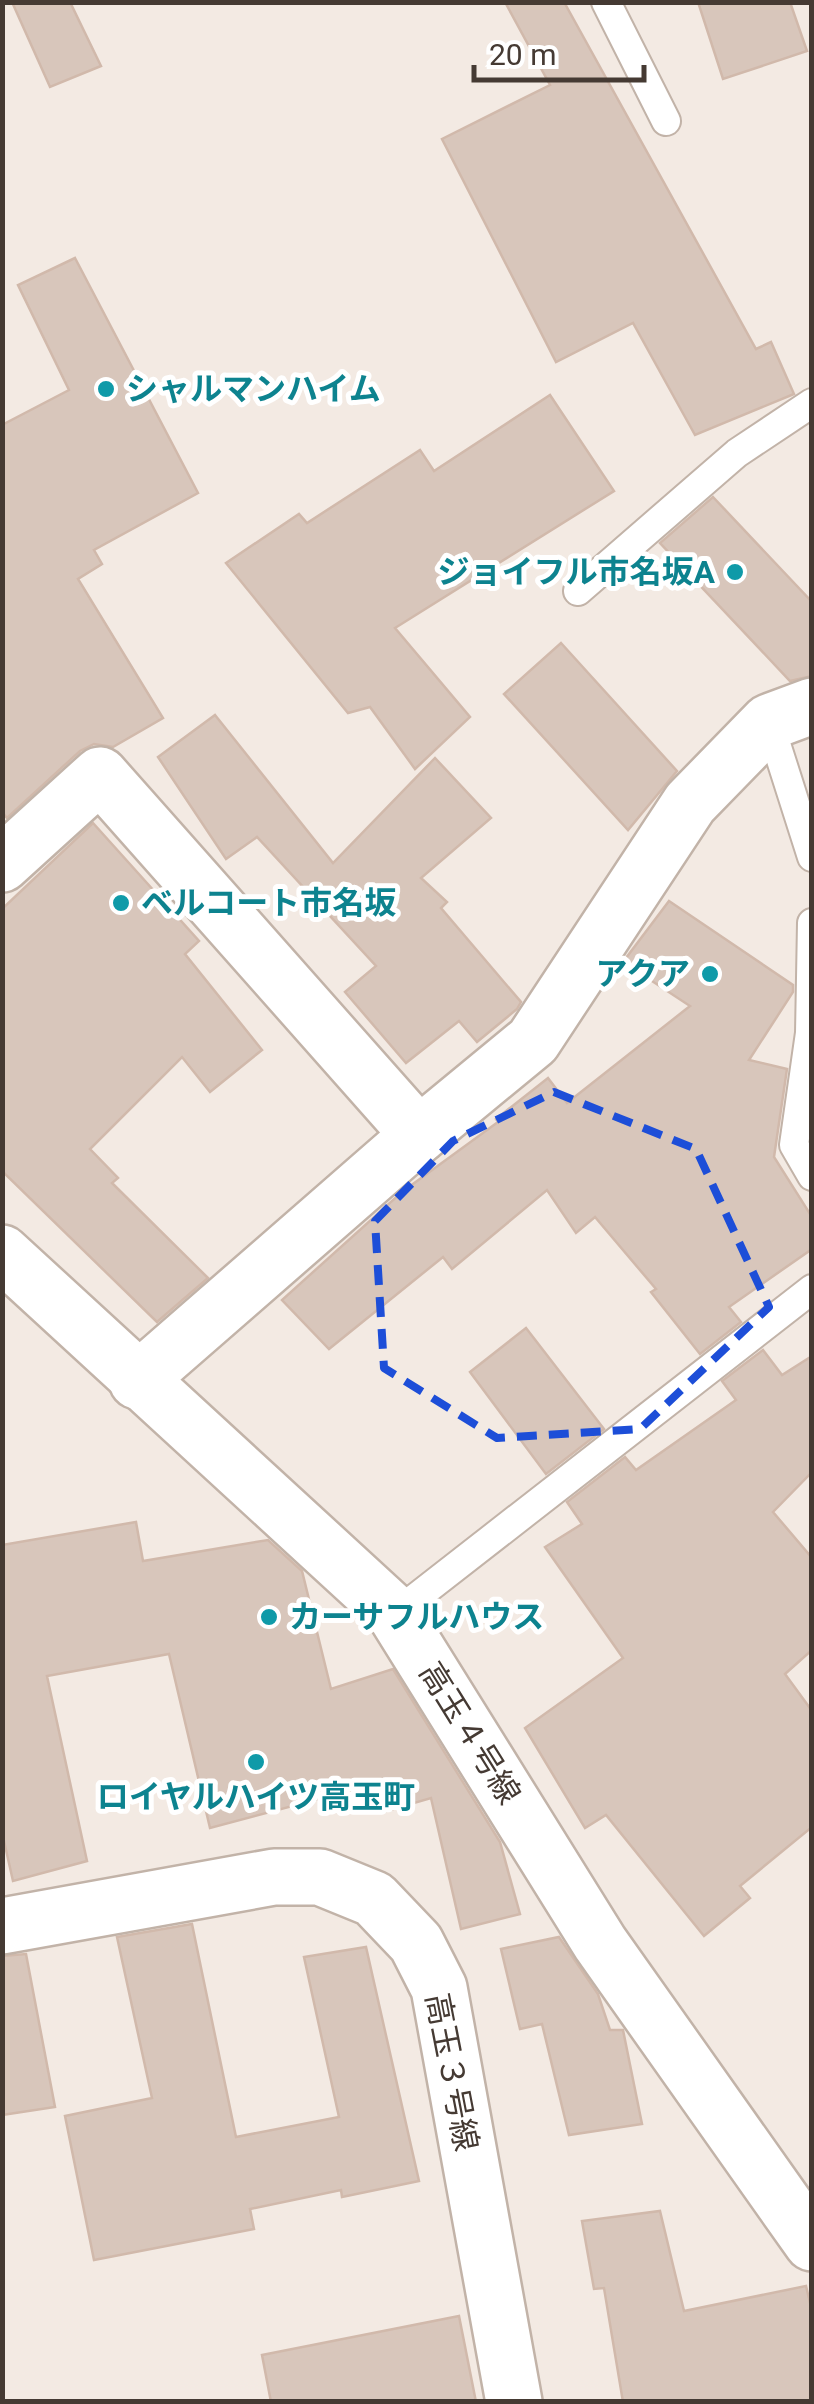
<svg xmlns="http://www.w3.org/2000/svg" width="814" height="2404" font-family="Roboto,'Noto Sans JP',sans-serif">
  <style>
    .building { fill: #d8c6bb; stroke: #d1b9ab; stroke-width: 2.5 }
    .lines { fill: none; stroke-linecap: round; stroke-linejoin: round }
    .lane-casing { stroke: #c2b3a8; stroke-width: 32 }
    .street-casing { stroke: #c2b3a8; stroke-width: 60 }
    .lane { stroke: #fff; stroke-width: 28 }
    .street { stroke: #fff; stroke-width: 55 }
    .marked { fill: none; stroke: #1d4ed8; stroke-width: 8; stroke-dasharray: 20 12; stroke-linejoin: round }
    .culture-dot { fill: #0f9aa8; stroke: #fff; stroke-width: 4 }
    .labels { text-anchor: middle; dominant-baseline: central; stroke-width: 10; stroke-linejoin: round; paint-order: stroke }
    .culture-label { font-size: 32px; font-weight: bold; fill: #0d838f; stroke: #fff; text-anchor: start }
    .street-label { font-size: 32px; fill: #453a33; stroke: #fff }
  </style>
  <rect width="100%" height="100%" fill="#f3eae3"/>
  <g class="building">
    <polygon points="12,2 70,2 101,66 50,87"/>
    <polygon points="505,2 564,2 756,349 771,342 794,394 695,435 633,323 556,362 442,139 550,85"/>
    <polygon points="698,2 790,2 807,51 723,79"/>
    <polygon points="75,258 198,493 94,550 102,564 78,579 163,718 113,747 94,744 80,751 7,818 2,812 2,425 69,390 18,285"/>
    <polygon points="550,395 614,491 395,628 470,717 415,769 370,707 348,713 226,563 299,514 307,523 420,450 434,471"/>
    <polygon points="713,497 812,602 812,676 790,681 660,543"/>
    <polygon points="561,643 677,771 628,830 504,694"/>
    <polygon points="215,715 333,863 435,758 491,818 421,878 447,902 441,908 521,1002 517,1009 477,1042 459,1021 406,1063 345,992 376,966 257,837 226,859 158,757"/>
    <polygon points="93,823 199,941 185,954 262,1050 210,1092 182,1057 90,1149 118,1178 112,1183 208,1278 157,1322 2,1171 2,909"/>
    <polygon points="669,901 793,985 793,992 749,1060 787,1069 774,1157 812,1217 812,1249 729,1307 741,1322 700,1354 651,1292 656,1289 595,1217 576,1233 547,1190 452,1269 443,1257 329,1349 282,1300 402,1192 498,1122 496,1119 548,1078 567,1103 690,1006 623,962"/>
    <polygon points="526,1328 604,1429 546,1474 470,1372"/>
    <polygon points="763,1350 782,1375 812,1356 812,1472 773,1512 812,1558 812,1650 785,1674 812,1711 812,1827 740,1886 750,1898 704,1936 606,1815 585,1828 525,1728 623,1658 545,1547 582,1524 567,1502 625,1457 636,1470 736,1400 722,1381"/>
    <polygon points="136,1522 143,1561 268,1540 302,1571 331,1689 393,1669 500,1842 520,1914 461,1929 431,1798 383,1812 375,1784 210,1828 169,1654 47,1676 87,1861 13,1881 2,1832 2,1545"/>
    <polygon points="192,1924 236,2137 339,2117 304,1957 366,1947 419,2181 342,2197 341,2190 250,2209 254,2229 94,2260 65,2116 152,2098 117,1937"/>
    <polygon points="559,1937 598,1994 610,2030 623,2030 642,2124 569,2135 542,2024 520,2029 501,1949"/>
    <polygon points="26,1954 55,2107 2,2115 2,1956"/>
    <polygon points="660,2211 684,2311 806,2286 812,2311 812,2402 623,2402 604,2288 594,2289 582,2221"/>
    <polygon points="459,2316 476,2402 271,2402 262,2355"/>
  </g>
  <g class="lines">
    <defs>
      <g id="lane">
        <polyline points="606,2 666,121"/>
        <polyline points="578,591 737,453 812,403"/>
        <polyline points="769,722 812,857"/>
        <polyline points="812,923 810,1033 794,1145 812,1176"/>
        <polyline points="395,1614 812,1289"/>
      </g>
      <g id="street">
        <polyline points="2,864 100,775 419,1135"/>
        <polyline points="2,1253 395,1614 600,1943 812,2243"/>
        <polyline points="137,1381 419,1135 533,1041 690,803 769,722 812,706"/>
        <polyline points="2,1926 274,1877 320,1877 374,1899 416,1943 439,1988 514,2402"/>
      </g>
    </defs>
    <use href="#lane" class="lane-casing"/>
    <use href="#street" class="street-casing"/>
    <use href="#lane" class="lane"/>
    <use href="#street" class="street"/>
  </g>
  <path class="marked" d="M554 1092 696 1149 769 1307 640 1429 497 1438 384 1368 375 1221 453 1141Z"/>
  <g class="culture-dot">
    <circle cx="106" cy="389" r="10"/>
    <circle cx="735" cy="572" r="10"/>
    <circle cx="121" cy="903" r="10"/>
    <circle cx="710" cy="974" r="10"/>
    <circle cx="269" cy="1617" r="10"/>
    <circle cx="256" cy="1762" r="10"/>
  </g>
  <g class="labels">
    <g class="culture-label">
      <text x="126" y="389">シャルマンハイム</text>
      <text x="715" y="572" text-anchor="end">ジョイフル市名坂A</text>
      <text x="141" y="903">ベルコート市名坂</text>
      <text x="690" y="974" text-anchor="end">アクア</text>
      <text x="289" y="1617">カーサフルハウス</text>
      <text x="256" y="1797" text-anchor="middle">ロイヤルハイツ高玉町</text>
    </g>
    <g class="street-label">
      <text transform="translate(470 1733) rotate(58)">高玉４号線</text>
      <text transform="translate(452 2072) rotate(79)">高玉３号線</text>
    </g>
  </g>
  <rect width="814" height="2404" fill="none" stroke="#453a33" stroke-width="10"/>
  <path d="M474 65v15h170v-15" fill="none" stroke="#453a33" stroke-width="5"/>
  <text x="489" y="65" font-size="30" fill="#453a33" stroke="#ffffff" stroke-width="8" paint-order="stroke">20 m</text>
</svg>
